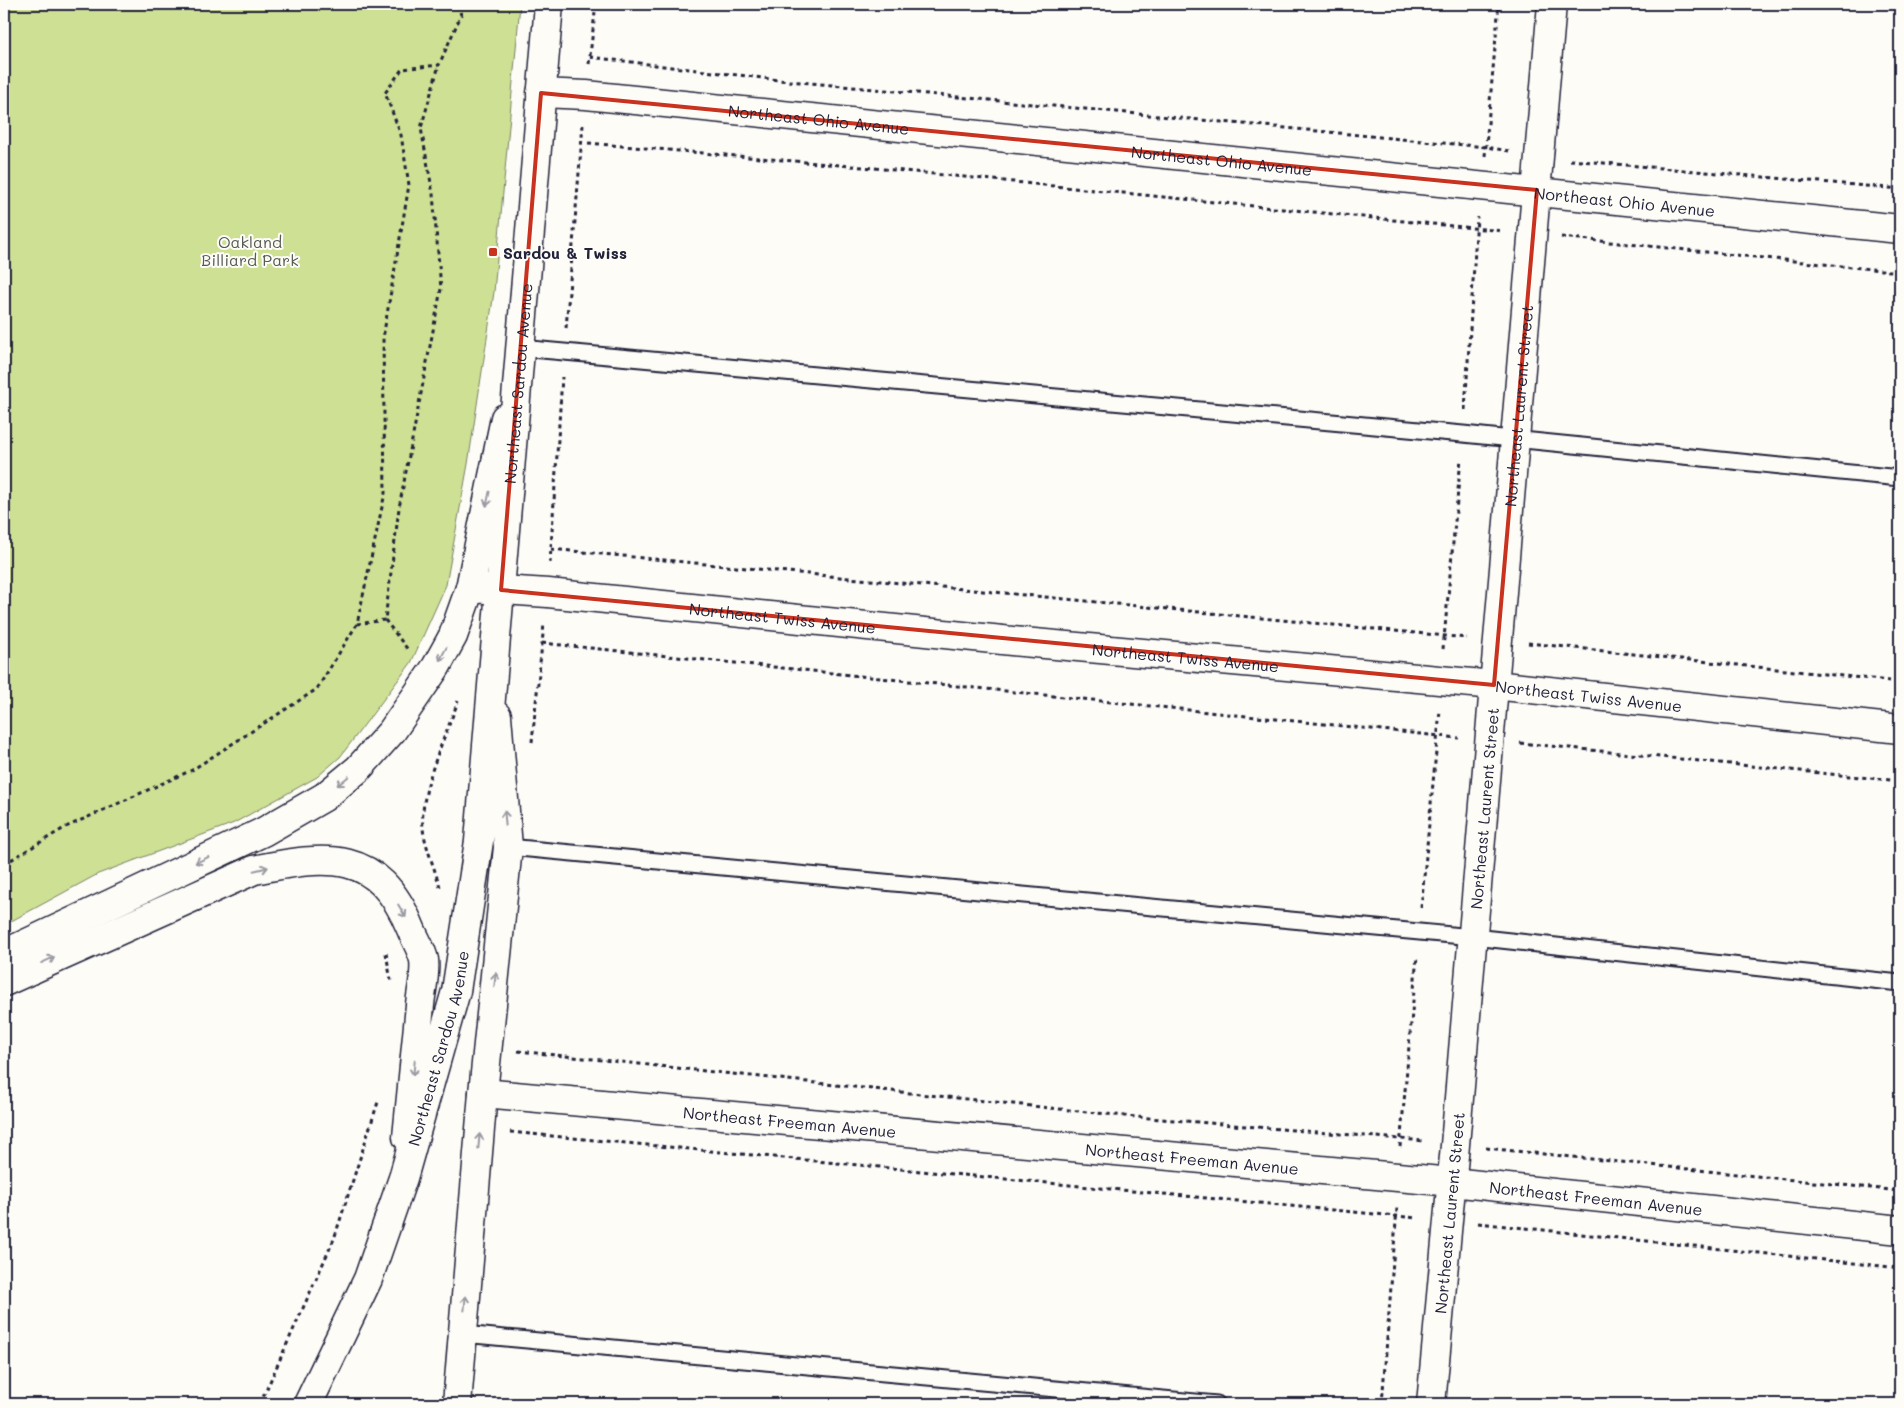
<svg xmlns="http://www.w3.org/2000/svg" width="1904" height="1408" font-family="Mali,sans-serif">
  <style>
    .green { fill: #cee094; stroke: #788168 }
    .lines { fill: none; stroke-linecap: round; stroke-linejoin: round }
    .service-casing { stroke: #22223b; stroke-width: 19 }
    .minor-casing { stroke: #22223b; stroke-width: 31 }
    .tertiary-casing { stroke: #22223b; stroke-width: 31 }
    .secondary-casing { stroke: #22223b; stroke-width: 31 }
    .path { stroke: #22223b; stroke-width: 3; stroke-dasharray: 4 4; stroke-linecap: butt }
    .service { stroke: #fdfcf7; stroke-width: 15 }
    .minor { stroke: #fdfcf7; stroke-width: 28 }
    .tertiary { stroke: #fdfcf7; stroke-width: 28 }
    .secondary { stroke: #fdfcf7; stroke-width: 28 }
    .oneway { stroke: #9a9aa2 }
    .marked { fill: none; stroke: #c8321e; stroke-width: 4; stroke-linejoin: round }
    .poi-dot { fill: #c8321e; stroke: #fdfcf7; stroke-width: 2 }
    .labels { text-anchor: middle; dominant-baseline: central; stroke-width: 4; stroke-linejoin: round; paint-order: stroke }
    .street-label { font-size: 16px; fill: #22223b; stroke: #fdfcf7 }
    .park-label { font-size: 16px; fill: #565b56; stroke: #fdfcf7 }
    .poi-label { font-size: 16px; font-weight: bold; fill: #22223b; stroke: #fdfcf7; text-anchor: start }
  </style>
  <rect width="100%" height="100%" fill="#fdfcf7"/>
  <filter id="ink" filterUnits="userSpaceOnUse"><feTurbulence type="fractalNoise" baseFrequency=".02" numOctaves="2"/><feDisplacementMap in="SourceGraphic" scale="10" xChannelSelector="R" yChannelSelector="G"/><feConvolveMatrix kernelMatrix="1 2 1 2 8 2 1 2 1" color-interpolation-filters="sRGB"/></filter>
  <g filter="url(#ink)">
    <polygon class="green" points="4,4 520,4 494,292 468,464 446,585 411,663 340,757 317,777 234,823 98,874 4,925"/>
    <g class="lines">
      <defs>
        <g id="service">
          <polyline points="520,348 1463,434 1900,478"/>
          <polyline points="508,847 1473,937 1900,983"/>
          <polyline points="463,1334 1217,1404"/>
        </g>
        <g id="minor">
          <path id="s1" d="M541 93 586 95 1900 229"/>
          <path id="s2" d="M470 588 548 593 1012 641 1494 685 1900 729"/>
          <path id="s3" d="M483 1093 1452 1182 1900 1230"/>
          <path id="s4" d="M1431 1404 1455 1145 1552 4"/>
        </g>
        <g id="tertiary">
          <polyline points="4,954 263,832 324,797 358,769 392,731 436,667 453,636 470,588 505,418"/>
          <path d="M4 982 254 870C327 855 378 848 411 929 415 939 422 950 424 960 426 973 421 992 420 1005 416 1049 411 1093 407 1137"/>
          <polyline points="457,1404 483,1093 508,847 497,716"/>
        </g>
        <g id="secondary">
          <path id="s5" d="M308 1404 368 1279 403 1178 456 991 479 841 549 4"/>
        </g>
      </defs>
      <use href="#service" class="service-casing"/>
      <use href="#minor" class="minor-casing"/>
      <use href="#tertiary" class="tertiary-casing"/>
      <use href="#secondary" class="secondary-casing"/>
      <g class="path">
        <polyline points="590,57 779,80 1486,147 1509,151"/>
        <polyline points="589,64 596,4"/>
        <polyline points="588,143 874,168 1503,231"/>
        <polyline points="1485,156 1499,4"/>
        <polyline points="1570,160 1900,189"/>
        <polyline points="1561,237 1900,272"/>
        <polyline points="566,328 583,125"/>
        <polyline points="1465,410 1477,217"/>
        <polyline points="551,549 1467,638"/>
        <polyline points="550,563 562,377"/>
        <polyline points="385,620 409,651"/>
        <polyline points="357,624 385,620 399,508 441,289 433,194 421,128 439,65"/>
        <polyline points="542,643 1459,738"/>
        <polyline points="1528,643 1900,682"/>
        <polyline points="1443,649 1461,458"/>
        <polyline points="532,742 544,624"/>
        <polyline points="1520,743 1900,781"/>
        <polyline points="4,864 66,827 192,770 317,689 357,624 385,493 383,338 409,185 401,135 385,93 402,69 439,65 461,15 458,4"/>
        <path d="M440 887C435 870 428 853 424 835 416 795 445 739 458 701"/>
        <polyline points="1421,908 1440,710"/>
        <polyline points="386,953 391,981"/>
        <polyline points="518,1051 1125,1116 1425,1141"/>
        <polyline points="510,1132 1417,1218"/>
        <polyline points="1400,1147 1417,956"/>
        <polyline points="1486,1148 1900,1191"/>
        <polyline points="1478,1223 1900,1268"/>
        <polyline points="260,1404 334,1239 378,1102"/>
        <polyline points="1382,1404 1397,1208"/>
      </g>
      <use href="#service" class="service"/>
      <use href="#minor" class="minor"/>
      <use href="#tertiary" class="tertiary"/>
      <use href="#secondary" class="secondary"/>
    </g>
    <defs><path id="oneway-shaft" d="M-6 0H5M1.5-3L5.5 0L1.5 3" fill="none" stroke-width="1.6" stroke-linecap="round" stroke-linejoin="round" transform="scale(1.25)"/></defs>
    <g class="oneway">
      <use href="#oneway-shaft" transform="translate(488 499) rotate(102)"/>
      <use href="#oneway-shaft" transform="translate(443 654) rotate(118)"/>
      <use href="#oneway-shaft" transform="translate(343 781) rotate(141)"/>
      <use href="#oneway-shaft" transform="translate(505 818) rotate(-95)"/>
      <use href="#oneway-shaft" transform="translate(202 860) rotate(155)"/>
      <use href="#oneway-shaft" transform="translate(261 869) rotate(-13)"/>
      <use href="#oneway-shaft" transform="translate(402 911) rotate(59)"/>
      <use href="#oneway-shaft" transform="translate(48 960) rotate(-24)"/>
      <use href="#oneway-shaft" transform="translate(495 980) rotate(-84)"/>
      <use href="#oneway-shaft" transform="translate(414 1068) rotate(96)"/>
      <use href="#oneway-shaft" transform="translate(479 1141) rotate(-85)"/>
      <use href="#oneway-shaft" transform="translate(465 1303) rotate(-85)"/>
    </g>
  </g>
  <path class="marked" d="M541 93 1537 190 1494 685 501 590Z"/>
  <rect class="poi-dot" x="488" y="247" width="10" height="10" rx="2.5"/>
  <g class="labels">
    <g class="street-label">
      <text stroke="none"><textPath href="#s1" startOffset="279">Northeast Ohio Avenue</textPath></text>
      <text stroke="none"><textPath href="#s1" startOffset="684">Northeast Ohio Avenue</textPath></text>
      <text stroke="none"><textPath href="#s1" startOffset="1089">Northeast Ohio Avenue</textPath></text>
      <text stroke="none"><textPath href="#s5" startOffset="1051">Northeast Sardou Avenue</textPath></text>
      <text stroke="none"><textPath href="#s4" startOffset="1002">Northeast Laurent Street</textPath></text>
      <text stroke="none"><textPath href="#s2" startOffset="314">Northeast Twiss Avenue</textPath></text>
      <text stroke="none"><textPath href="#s2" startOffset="719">Northeast Twiss Avenue</textPath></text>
      <text stroke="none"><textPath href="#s2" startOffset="1124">Northeast Twiss Avenue</textPath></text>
      <text stroke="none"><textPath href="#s4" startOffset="598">Northeast Laurent Street</textPath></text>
      <text stroke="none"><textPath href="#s5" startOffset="380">Northeast Sardou Avenue</textPath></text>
      <text stroke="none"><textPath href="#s3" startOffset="308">Northeast Freeman Avenue</textPath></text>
      <text stroke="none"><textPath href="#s3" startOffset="712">Northeast Freeman Avenue</textPath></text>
      <text stroke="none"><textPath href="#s3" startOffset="1118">Northeast Freeman Avenue</textPath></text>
      <text stroke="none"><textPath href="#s4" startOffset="192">Northeast Laurent Street</textPath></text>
    </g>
    <g class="park-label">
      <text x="250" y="241">Oakland<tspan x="250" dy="18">Billiard Park</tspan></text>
    </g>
    <g class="poi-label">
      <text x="503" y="252">Sardou &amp; Twiss</text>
    </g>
  </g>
  <rect width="1904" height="1408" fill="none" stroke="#fdfcf7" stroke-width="20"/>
  <rect x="10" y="10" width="1884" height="1388" fill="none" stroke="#22223b" stroke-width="2" filter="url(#ink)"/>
</svg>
